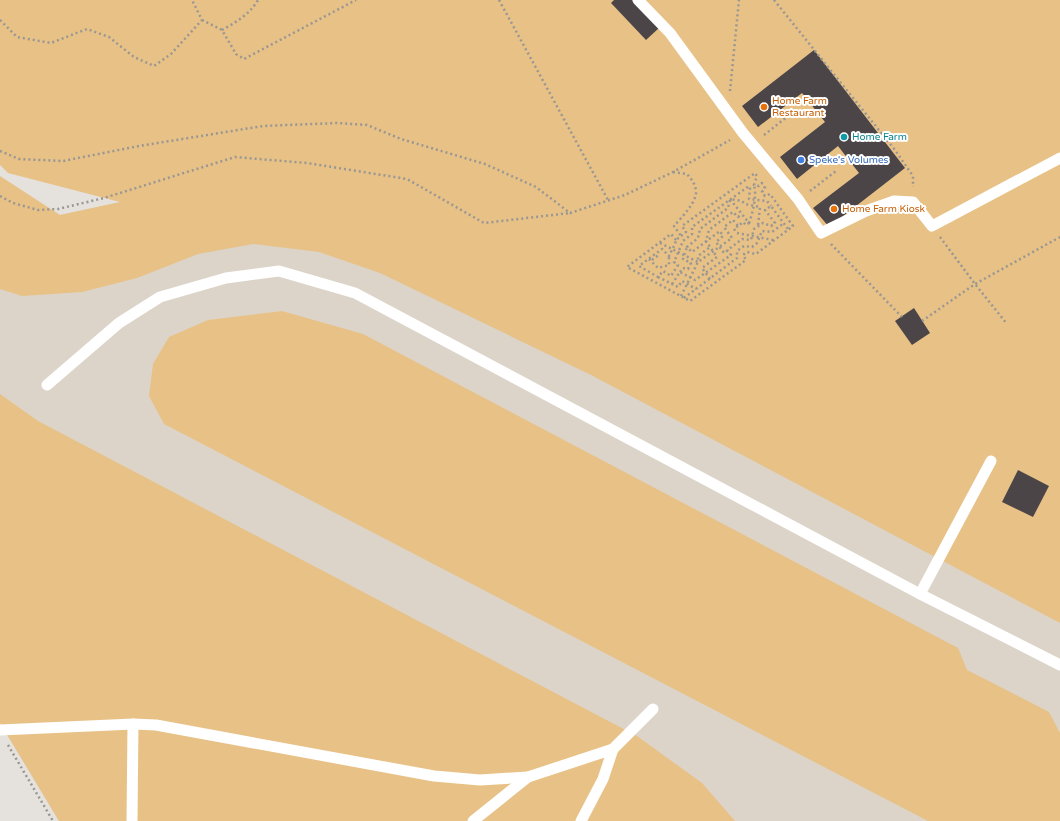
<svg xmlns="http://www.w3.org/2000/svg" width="1060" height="821" font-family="'Varela Round',sans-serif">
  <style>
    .built { fill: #dcd4c8 }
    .green { fill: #e8c186 }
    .building { fill: #4b4548 }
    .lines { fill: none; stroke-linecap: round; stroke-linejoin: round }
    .path { stroke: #999793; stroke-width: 2.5; stroke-dasharray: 2 3; stroke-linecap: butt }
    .service { stroke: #fff; stroke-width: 11 }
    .food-dot { fill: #e8710a; stroke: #fff; stroke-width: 1.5 }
    .culture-dot { fill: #0f9aa8; stroke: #fff; stroke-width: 1.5 }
    .shop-dot { fill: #3f7fe0; stroke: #fff; stroke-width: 1.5 }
    .labels { text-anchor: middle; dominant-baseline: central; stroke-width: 4; stroke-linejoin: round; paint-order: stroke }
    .food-label { font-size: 10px; fill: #c56008; stroke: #fff; text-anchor: start }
    .culture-label { font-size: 10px; fill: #0d838f; stroke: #fff; text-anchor: start }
    .shop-label { font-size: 10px; fill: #366cbe; stroke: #fff; text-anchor: start }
  </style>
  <rect width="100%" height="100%" fill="#e5e1dc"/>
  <polygon class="built" points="233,170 1060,537 1060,821 59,821 0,723 0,203 60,215 121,202"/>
  <g class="green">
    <polygon points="0,0 1060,0 1060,623 591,375 380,273 319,252 253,244 198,254 137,278 82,292 22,296 0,289 0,176 60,215 120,202 8,173 0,165"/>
    <polygon points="282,311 363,334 958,648 967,670 1049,712 1060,733 1060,821 928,821 164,424 149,396 153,364 169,337 208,320"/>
    <polygon points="0,394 38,421 637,736 702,783 735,821 59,821 0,723"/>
  </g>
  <g class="building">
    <polygon points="614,0 632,0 659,28 646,40 611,3"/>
    <polygon points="814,50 905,168 829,227 813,208 859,173 838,146 797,179 780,157 825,122 802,93 758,127 742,106"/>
    <polygon points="914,308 930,333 912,345 895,321"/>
    <polygon points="1018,470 1049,486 1033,517 1002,502"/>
  </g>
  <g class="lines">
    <g class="path">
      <polyline points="499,0 608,200"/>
      <polyline points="774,0 895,150 913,176 913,187"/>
      <polyline points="0,20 17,37 51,43 87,29 109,37 134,57 154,66 171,54 202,20 192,0"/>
      <polyline points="202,20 222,30 236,54 244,59 356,0"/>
      <path d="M222 30C235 23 250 14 258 0"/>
      <polyline points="730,91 739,0"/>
      <polyline points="764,135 793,112"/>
      <polyline points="0,151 19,159 63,161 139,146 263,126 337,123 367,125 401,139 485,164 536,187 570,213 625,195 673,172 730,140"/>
      <path d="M673 172 687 174C691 179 695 183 696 191 697 202 681 218 674 226L681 236"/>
      <polyline points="810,191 836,171"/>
      <polyline points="0,196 13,203 38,210 58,209 104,198 235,157 307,163 407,179 484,223 570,213"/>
      <polyline points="730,200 728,208 700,229 698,238 687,247 692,252 720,231 723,236 716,242 724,253 742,239 751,240 754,229 763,223 771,226 775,223 765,210 771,206 788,229"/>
      <path d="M749 223C753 212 757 196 754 185"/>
      <polyline points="738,226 734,229 737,233 773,240"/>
      <polyline points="940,237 975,284 1007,324"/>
      <polyline points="676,240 671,234 627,267 690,301 746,260 743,255 747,252 756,254 793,226 770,194 765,196 762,192 765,188 762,183 759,186 754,185 757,176 755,173 682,226 686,232 676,240 675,244 669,256 662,249 639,266 658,277 663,271 671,276 678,265 674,262 683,241 692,234 692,227 749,186 750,189 749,199 767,201 771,206"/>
      <polyline points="660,243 698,262 698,256 710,247"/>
      <polyline points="831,244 902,317"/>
      <polyline points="649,259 658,268 669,265 669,256"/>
      <polyline points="652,260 660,254"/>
      <polyline points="680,272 683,268 688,269 691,263 683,259 687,247"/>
      <polyline points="658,277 678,287 682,281 696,289"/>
      <polyline points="710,279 702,268 717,257 706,241 709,230 733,212 738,217 742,214"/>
      <polyline points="672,284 680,272 695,280 731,255 727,250"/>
      <polyline points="681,296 698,262 732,238 724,227 733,220 738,226 743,222 746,225 749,223 730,199 742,201 745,204 760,207 758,226"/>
      <polyline points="684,298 737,258 737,251 744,246 752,247 757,243 762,231 772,232 784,223"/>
      <polyline points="922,321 975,284 1060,237"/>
      <polyline points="8,745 53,821"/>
    </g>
    <g class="service">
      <polyline points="638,0 670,33 743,133 798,199 821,233 866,211 894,201 913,202 932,226 1060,158"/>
      <polyline points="47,385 119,323 160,297 226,278 279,271 355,293 920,594 1060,665"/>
      <polyline points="920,594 991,461"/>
      <polyline points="0,730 133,724"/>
      <polyline points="132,821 133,724 156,725 434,776 480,780 528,777"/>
      <polyline points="473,821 528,777 613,749 653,709"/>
      <polyline points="581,821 603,779 613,749"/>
    </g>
  </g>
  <g class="food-dot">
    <circle cx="764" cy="107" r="4"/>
    <circle cx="834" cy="209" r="4"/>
  </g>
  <circle class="culture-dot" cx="844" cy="137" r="4"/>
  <circle class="shop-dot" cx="801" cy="160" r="4"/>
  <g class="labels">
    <g class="food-label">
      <text x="772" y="101">Home Farm<tspan x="772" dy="12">Restaurant</tspan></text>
      <text x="842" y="209">Home Farm Kiosk</text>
    </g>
    <g class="culture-label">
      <text x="852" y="137">Home Farm</text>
    </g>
    <g class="shop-label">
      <text x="809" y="160">Speke's Volumes</text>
    </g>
  </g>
</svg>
